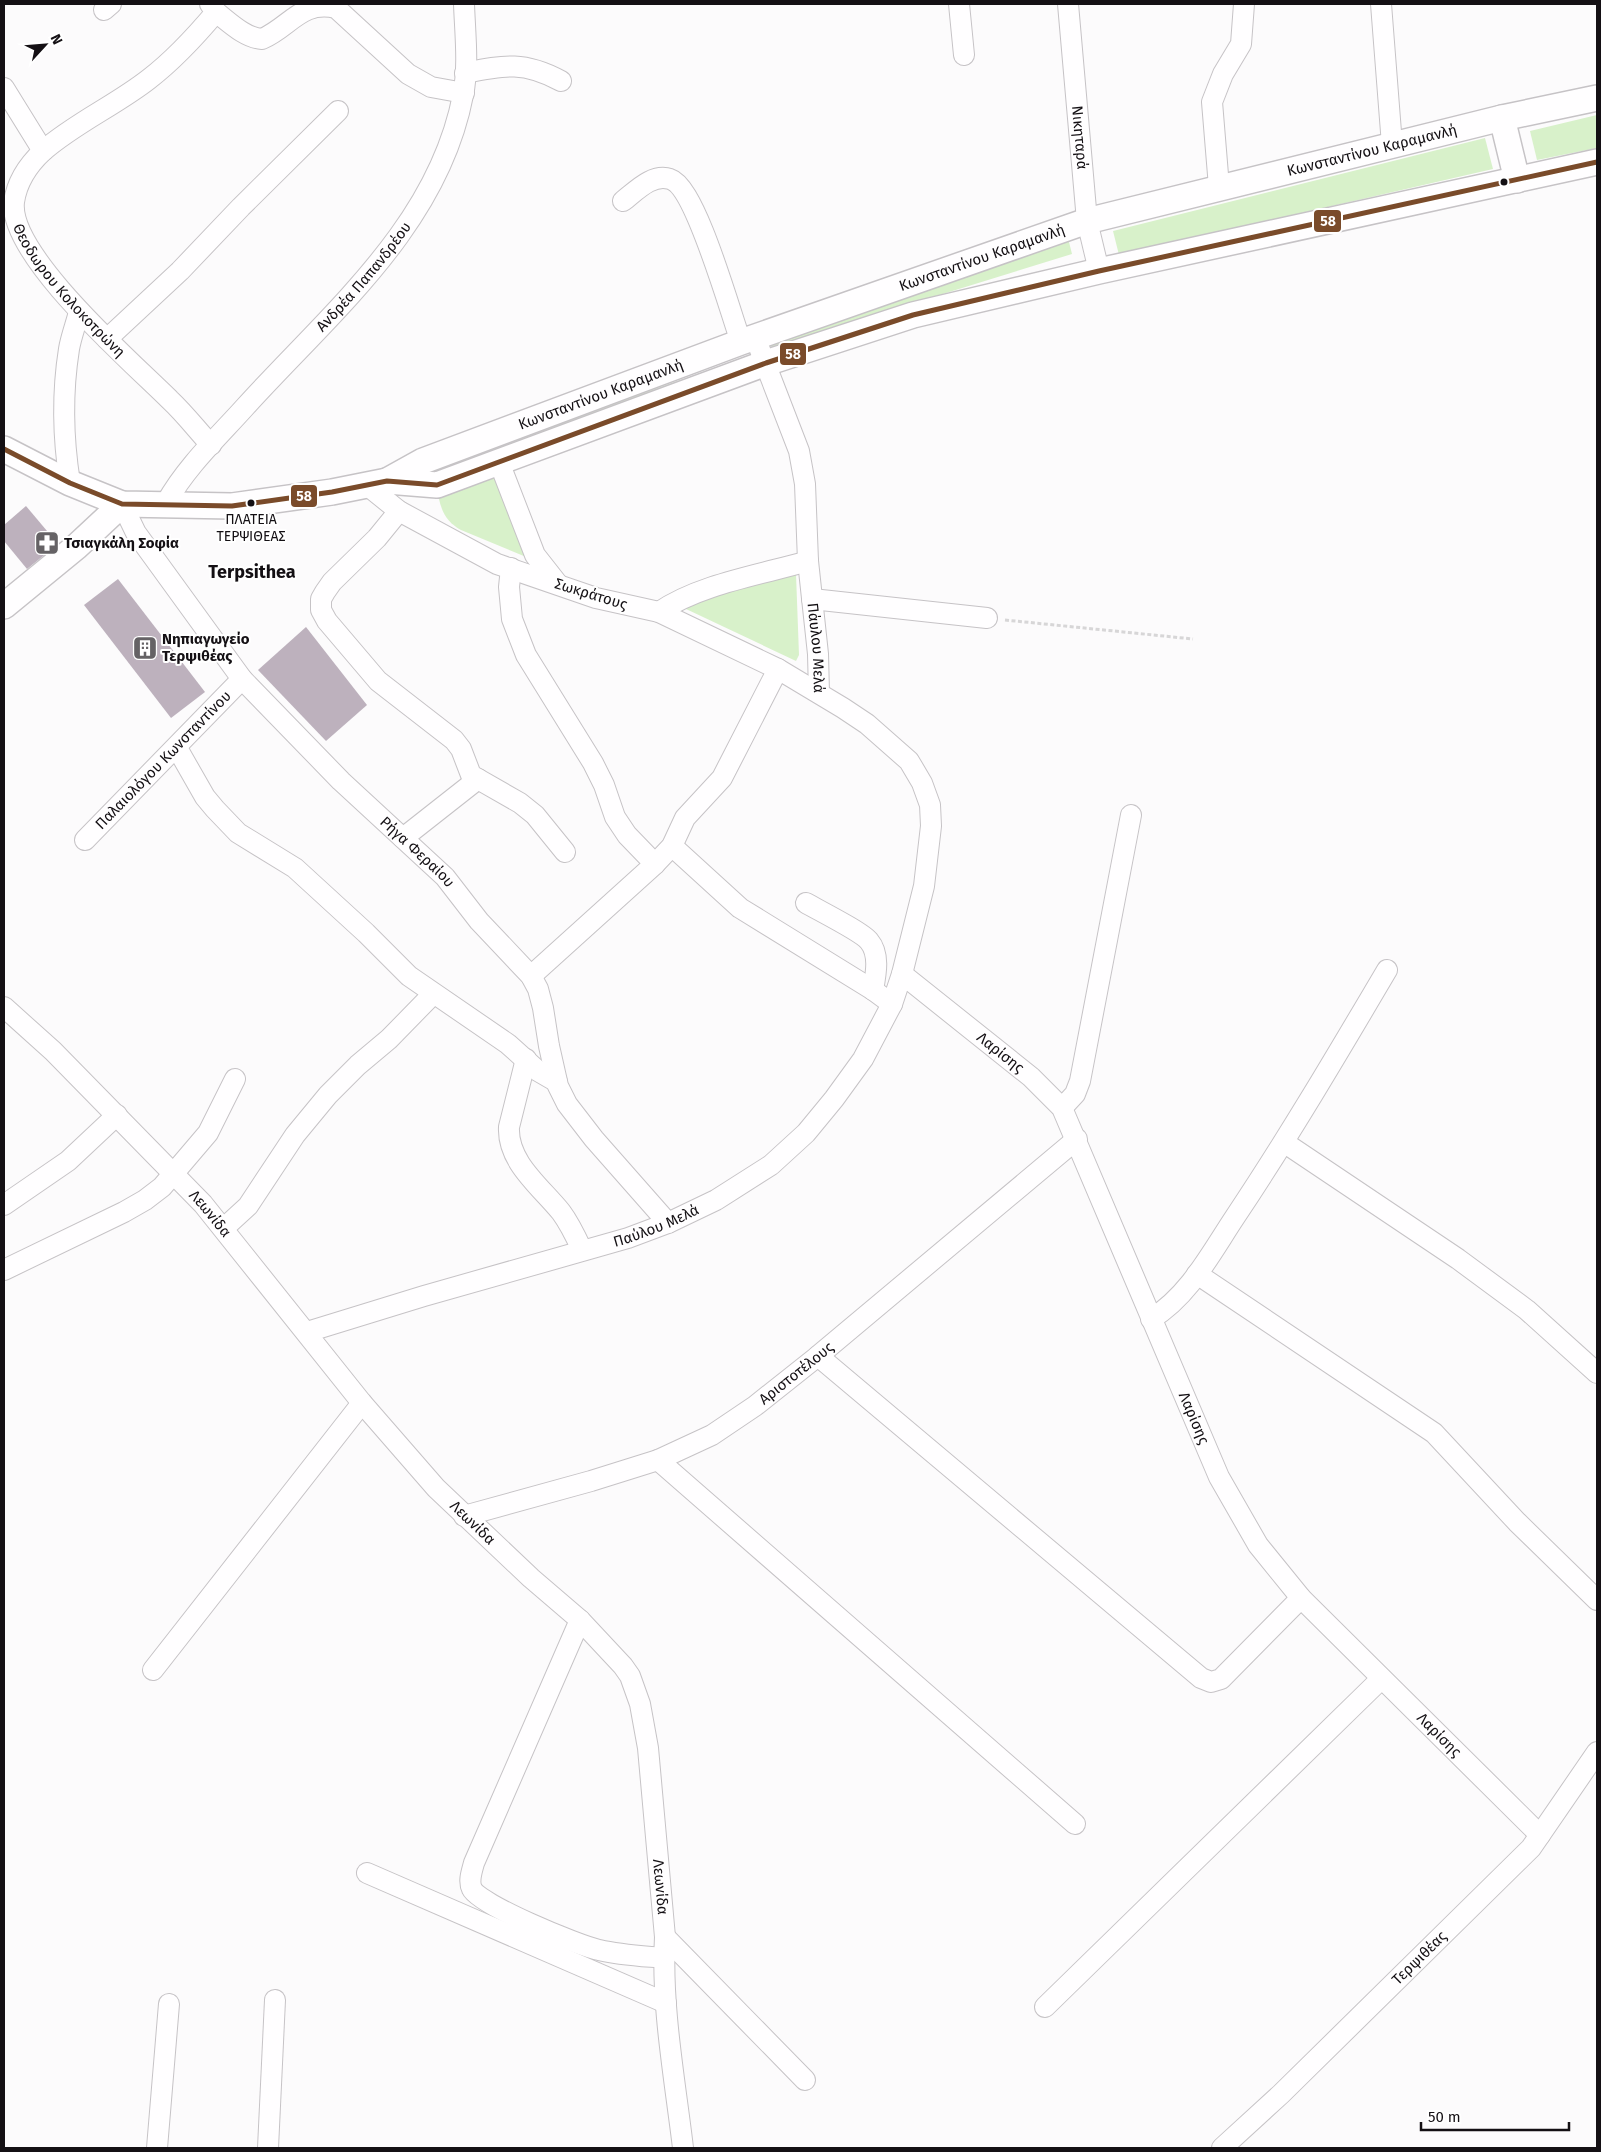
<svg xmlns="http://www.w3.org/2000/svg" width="1601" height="2152" font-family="'Fira Sans',sans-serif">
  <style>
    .green { fill: #d8f1ca }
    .building { fill: #bdb1bd }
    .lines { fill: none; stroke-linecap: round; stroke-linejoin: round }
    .minor-casing { stroke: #c6c3c6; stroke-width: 22 }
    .tertiary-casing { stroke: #c6c3c6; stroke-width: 28 }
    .path { stroke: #d7d6d7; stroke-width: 3; stroke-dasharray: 4 2.5; stroke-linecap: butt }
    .minor { stroke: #fffeff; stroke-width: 20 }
    .tertiary { stroke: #fffeff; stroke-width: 25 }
    .bus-1-casing { stroke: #fff; stroke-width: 9 }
    .bus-1 { stroke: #7a4b2a; stroke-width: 5 }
    .bus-dot { fill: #141014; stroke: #fff; stroke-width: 2 }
    .labels { text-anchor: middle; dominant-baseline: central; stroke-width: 4; stroke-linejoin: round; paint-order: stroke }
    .bus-label { font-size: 14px; fill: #141014; stroke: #fff }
    .street-label { font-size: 15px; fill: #141014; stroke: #fff }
    .poi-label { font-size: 15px; font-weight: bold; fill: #141014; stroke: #fff; text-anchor: start }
    .quarter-label { font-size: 18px; font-weight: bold; fill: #141014; stroke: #fff }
    .line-badge { stroke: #fff; stroke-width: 2 }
    .badge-label { font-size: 14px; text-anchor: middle; font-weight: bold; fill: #fff }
  </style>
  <rect width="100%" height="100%" fill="#fcfbfc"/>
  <g class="green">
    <polygon points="1597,115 1597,148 1537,160 1530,131"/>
    <polygon points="1485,138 1493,169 1119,255 1113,231"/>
    <polygon points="1068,238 1072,254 771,347 769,342"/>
    <polygon points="744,358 746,363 426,475 424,469"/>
    <path d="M496 477 531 559 461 530C448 523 442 513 439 499L441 495Z"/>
    <polygon points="796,574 799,655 796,661 686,609 687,604"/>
  </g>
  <g class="building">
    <polygon points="26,506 58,544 27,569 4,541 4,525"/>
    <polygon points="118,579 205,692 171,718 84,605"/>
    <polygon points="306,627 367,705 326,741 258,670"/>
  </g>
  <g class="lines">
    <defs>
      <g id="minor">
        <path id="s1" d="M210 4 216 12C195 37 175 59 149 79 116 105 75 123 43 151 28 165 17 181 14 202 8 255 133 363 170 400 185 414 197 430 211 445"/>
        <polyline points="959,4 964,55"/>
        <path id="s2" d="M1068 4 1087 221 1099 271"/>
        <polyline points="1381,4 1392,145"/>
        <polyline points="104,10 111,4"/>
        <path d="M216 12C229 22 245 38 262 39 290 27 301 0 336 8L408 74 431 87 464 93"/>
        <path d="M465 73C505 65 524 61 561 81"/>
        <polyline points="4,88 43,151"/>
        <polyline points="1219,187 1212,102 1223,74 1241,44 1244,4"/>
        <path d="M623 201C635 192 652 173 670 179 696 187 730 312 741 342"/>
        <path id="s3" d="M755 337 799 451 805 484 808 561 818 654 819 693"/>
        <polyline points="107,339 180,271 241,207 338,111"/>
        <polyline points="499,462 535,555 557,583"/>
        <path d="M70 483C63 439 62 393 69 349 71 337 76 324 79 312"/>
        <path id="s4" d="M166 503C186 467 218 437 245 407 330 313 438 226 463 95 469 66 465 33 464 4"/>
        <path id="s5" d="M122 504 136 533 242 679 341 781 445 877 479 921 531 976 538 989 543 1008 549 1046 558 1086 567 1104 594 1139 668 1223"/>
        <polyline points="399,511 377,538 332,582 325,592 321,599 321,610 327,621 378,681 454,740 461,749 471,775 520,803 535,815 565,852"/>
        <polyline points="511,568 509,587 512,619 526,655 593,763 604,785 615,817 627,835 655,864"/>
        <polyline points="812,599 987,618"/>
        <path d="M659 612C700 584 760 575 808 561"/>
        <polyline points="177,748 205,797 215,809 238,833 295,868 366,933 409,976 508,1044 538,1071 557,1082"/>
        <polyline points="403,838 478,779"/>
        <path id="s6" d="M85 840 242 679"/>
        <polyline points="672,846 740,908 873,990 892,1004"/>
        <path d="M806 903C818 910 862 932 869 941 880 954 876 974 873 990"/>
        <path id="s7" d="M902 974 1031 1077 1062 1108 1219 1477 1258 1545 1301 1598 1540 1835"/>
        <polyline points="531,976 655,864 672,846 685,818 722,778 778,669"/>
        <path id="s8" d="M4 1007 53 1051 203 1204 362 1403 436 1488 531 1578 580 1620 623 1666 630 1676 640 1704 648 1748 665 1937C661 2006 675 2080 683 2148"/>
        <path d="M526 1059 509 1127C507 1162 541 1187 561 1212 570 1224 576 1237 582 1250"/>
        <polyline points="1062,1108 1075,1094 1080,1081 1131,815"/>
        <polyline points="1285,1143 1458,1259 1527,1310 1597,1373"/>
        <polyline points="4,1205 68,1161 117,1115"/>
        <polyline points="224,1228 248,1206 295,1135 328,1095 358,1065 389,1039 433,994"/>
        <polyline points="4,1270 124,1212 145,1200 162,1187 208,1133 235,1079"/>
        <polyline points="1197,1274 1434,1433 1517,1522 1597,1600"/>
        <path d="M1151 1319C1189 1296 1211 1253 1235 1217 1289 1136 1338 1053 1387 970"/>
        <path id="s9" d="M307 1332 424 1296 628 1238 668 1223 716 1200 771 1165 806 1133 834 1099 863 1059 892 1004 902 974 924 886 931 826 930 805 922 783 909 761 867 724 843 708 778 669 659 612 596 598 497 564 399 511 368 486"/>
        <polyline points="818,1356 1201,1678 1211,1682 1221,1679 1301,1598"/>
        <polyline points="658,1460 1075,1824"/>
        <path id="s10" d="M464 1516 591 1481 658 1460 712 1435 755 1406 818 1356 1077 1139"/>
        <path d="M580 1620 474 1863C472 1871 468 1881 472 1889 478 1904 579 1946 599 1950 620 1955 642 1956 664 1958"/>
        <polyline points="153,1670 362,1403"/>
        <polyline points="367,1873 666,2003"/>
        <polyline points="665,1937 805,2080"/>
        <polyline points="1045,2007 1381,1679"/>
        <polyline points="157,2148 169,2004"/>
        <polyline points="268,2148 275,2000"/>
        <path id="s11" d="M1222 2148 1281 2094 1531 1848 1597 1752"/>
      </g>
      <g id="tertiary">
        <polyline points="1502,118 1517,180"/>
        <polyline points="4,449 70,483 122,504 232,506 332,492 387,481 437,485 766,363 913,315 1099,271 1597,162"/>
        <path id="s12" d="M387 481 423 461 741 342 1087 221 1502 118 1597 98"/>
        <polyline points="4,606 76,547 122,504"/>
      </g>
    </defs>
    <use href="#minor" class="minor-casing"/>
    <use href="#tertiary" class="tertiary-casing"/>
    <polyline class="path" points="1005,620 1193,639"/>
    <use href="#minor" class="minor"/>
    <use href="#tertiary" class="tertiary"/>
    <defs>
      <polyline id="bus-1" points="4,449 70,483 122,504 232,506 332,492 387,481 437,485 766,363 913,315 1099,271 1597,162"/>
    </defs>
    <use href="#bus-1" class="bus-1-casing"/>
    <use href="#bus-1" class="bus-1"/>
  </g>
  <defs>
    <symbol id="pharmacy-square" viewBox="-11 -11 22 22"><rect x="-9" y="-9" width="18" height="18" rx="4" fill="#656265" stroke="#fff"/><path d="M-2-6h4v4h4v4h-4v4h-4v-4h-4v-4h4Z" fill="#fff"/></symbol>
    <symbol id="building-square" viewBox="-11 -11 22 22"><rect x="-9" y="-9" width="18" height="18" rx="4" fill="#656265" stroke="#fff"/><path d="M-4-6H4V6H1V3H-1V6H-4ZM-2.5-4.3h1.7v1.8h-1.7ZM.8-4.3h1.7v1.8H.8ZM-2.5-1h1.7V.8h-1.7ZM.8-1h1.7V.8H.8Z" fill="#fff"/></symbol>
  </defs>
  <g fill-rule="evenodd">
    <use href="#pharmacy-square" x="33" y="529" width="28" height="28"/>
    <use href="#building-square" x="131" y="634" width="28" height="28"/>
  </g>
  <g class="bus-dot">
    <circle cx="1504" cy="182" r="4.5"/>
    <circle cx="251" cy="503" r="4.5"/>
  </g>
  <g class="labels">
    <g class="bus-label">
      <text x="251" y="519">ΠΛΑΤΕΙΑ<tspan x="251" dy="17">ΤΕΡΨΙΘΕΑΣ</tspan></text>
    </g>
    <g class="street-label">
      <text stroke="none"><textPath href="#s2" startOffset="134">Νικηταρά</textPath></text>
      <text stroke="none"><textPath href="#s12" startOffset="1041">Κωνσταντίνου Καραμανλή</textPath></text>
      <text stroke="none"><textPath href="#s12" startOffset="636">Κωνσταντίνου Καραμανλή</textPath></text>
      <text stroke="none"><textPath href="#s4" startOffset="301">Ανδρέα Παπανδρέου</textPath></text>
      <text stroke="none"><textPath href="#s1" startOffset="400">Θεοδωρου Κολοκοτρώνη</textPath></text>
      <text stroke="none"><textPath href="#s12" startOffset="231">Κωνσταντίνου Καραμανλή</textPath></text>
      <text transform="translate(591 594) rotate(17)">Σωκράτους</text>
      <text stroke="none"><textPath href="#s3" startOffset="320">Πάυλου Μελά</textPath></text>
      <text stroke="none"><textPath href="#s6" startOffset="112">Παλαιολόγου Κωνσταντίνου</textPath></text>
      <text stroke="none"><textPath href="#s5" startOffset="459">Ρήγα Φεραίου</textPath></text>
      <text stroke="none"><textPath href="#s7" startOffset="126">Λαρίσης</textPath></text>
      <text stroke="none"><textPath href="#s8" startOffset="292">Λεωνίδα</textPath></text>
      <text stroke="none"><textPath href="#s9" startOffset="365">Παύλου Μελά</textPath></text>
      <text stroke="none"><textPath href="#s10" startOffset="366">Αριστοτέλους</textPath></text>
      <text stroke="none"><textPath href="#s7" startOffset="546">Λαρίσης</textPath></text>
      <text stroke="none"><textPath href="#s8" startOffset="698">Λεωνίδα</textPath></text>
      <text stroke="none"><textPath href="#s7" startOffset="951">Λαρίσης</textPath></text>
      <text stroke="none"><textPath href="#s8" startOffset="1132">Λεωνίδα</textPath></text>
      <text stroke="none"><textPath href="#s11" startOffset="274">Τερψιθέας</textPath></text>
    </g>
    <g class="poi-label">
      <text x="64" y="543">Τσιαγκάλη Σοφία</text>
      <text x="162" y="639">Νηπιαγωγείο<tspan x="162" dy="17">Τερψιθέας</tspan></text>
    </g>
    <g class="quarter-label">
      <text x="252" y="572">Terpsithea</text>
    </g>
  </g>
  <g class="line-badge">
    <rect x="1313" y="209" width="29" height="24" rx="5" fill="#7a4b2a"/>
    <rect x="779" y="342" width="28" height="24" rx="5" fill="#7a4b2a"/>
    <rect x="290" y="484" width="28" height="24" rx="5" fill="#7a4b2a"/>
  </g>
  <g class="badge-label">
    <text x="1328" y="226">58</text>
    <text x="793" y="359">58</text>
    <text x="304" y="501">58</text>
  </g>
  <rect width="1601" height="2152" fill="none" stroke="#141014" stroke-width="10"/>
  <g transform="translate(45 45) rotate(64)" stroke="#ffffff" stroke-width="4" paint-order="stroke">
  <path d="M0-4L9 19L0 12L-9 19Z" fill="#141014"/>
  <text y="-8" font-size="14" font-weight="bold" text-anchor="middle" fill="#141014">N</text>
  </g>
  <path d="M1421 2122v8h148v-8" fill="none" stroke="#141014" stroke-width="2.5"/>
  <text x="1428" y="2122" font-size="15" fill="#141014" stroke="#ffffff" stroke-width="4" paint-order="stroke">50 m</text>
</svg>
